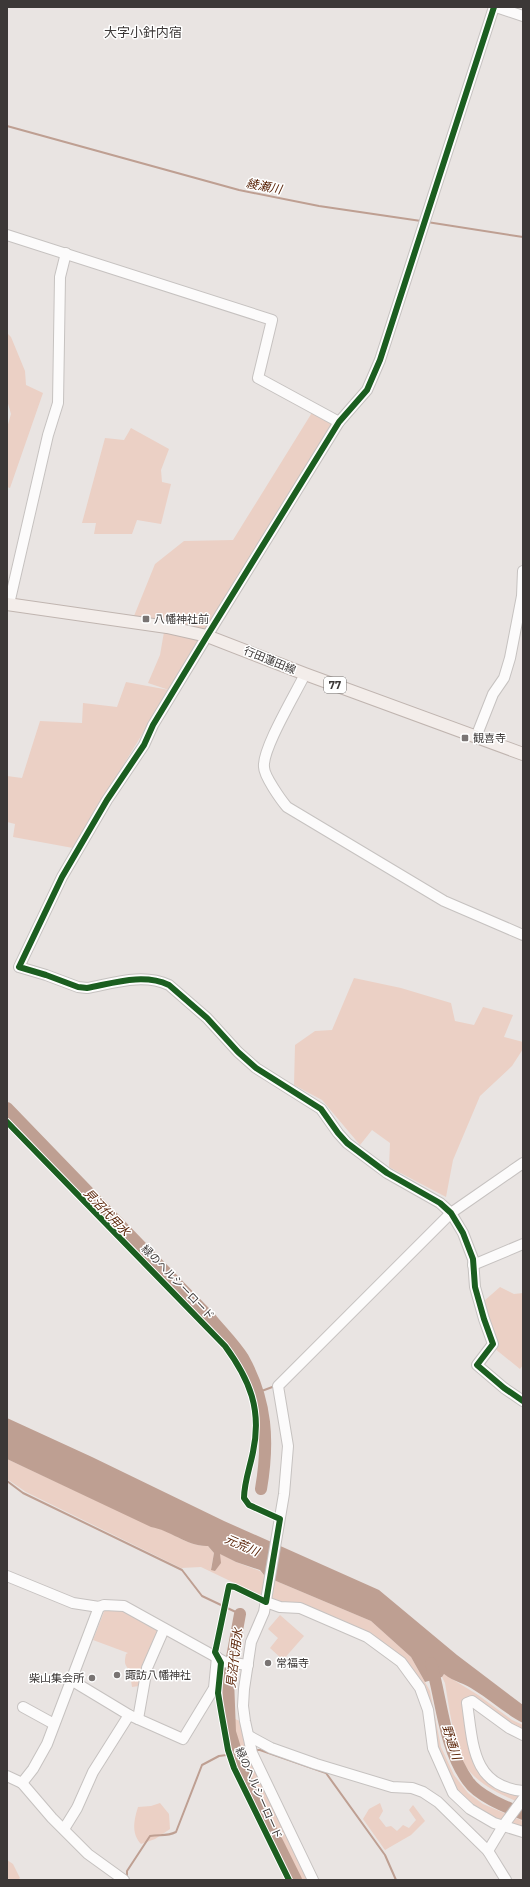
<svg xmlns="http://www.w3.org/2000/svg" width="530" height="1887" font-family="Montserrat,'Noto Sans JP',sans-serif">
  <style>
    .green { fill: #ebd0c5 }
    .water { fill: #be9f92 }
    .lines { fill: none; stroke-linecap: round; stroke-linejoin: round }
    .stream { stroke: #be9f92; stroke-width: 2 }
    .canal { stroke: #be9f92; stroke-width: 7 }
    .river { stroke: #be9f92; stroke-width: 12 }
    .minor-casing { stroke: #c6c2c0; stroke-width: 12 }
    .major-casing { stroke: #c0b5b0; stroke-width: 14 }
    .minor { stroke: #fcfbfb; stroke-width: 10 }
    .major { stroke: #f3edea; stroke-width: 12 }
    .cycleway-casing { stroke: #fff; stroke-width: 8 }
    .cycleway { stroke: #1b5e20; stroke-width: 6 }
    .poi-dot { fill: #797473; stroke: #fff; stroke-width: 1.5 }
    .labels { text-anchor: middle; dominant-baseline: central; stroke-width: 3; stroke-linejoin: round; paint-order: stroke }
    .shield { fill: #fff; stroke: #767473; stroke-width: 1 }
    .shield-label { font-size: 10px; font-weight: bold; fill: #3c3837 }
    .poi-label { font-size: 11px; fill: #3c3837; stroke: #fff; text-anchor: start }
    .street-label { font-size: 11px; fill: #3c3837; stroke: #fff }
    .water-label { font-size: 12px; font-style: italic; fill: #5b2509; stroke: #fff }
    .quarter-label { font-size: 13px; fill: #3c3837; stroke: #fff }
  </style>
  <rect width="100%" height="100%" fill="#e9e4e2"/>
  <g class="green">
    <polygon points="7,333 11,337 25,371 26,385 43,393 10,488 7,487 7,428 11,414 7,400"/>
    <polygon points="313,411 334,424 206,630 134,616 155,564 184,541 233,540"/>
    <polygon points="131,428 169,449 161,470 162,482 171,484 161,524 137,520 132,534 94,534 96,523 82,523 105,438 124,440"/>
    <polygon points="164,632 199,639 169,690 148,683 160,655"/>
    <polygon points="126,682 169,690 73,848 13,837 15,824 7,822 7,776 22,778 40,721 82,723 83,703 117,707"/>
    <polygon points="354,978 401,988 451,1003 455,1021 474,1025 483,1007 513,1015 504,1037 523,1042 523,1049 512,1066 480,1096 453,1160 446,1197 389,1167 390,1143 372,1130 360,1145 322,1100 294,1085 295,1045 315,1031 332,1030"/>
    <polygon points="500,1287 514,1294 523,1293 523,1365 520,1369 494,1348 484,1301"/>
    <path d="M7 1459 151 1526C170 1530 188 1547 208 1546L214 1553 211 1569 219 1561V1553L236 1562 260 1571 264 1575 276 1581 371 1621 411 1657 430 1691 441 1747 454 1775 468 1793 483 1804 523 1821V1830L486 1817 451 1786 435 1748 430 1710 402 1660 290 1604 273 1600 249 1590 201 1567 181 1568 26 1492 7 1479Z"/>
    <path d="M105 1609C129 1610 139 1618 159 1630L139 1686 132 1687C131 1682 131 1677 130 1673 127 1664 123 1667 126 1654L128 1653 93 1640Z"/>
    <polygon points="280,1615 304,1636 283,1660 270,1648 278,1638 268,1629"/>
    <polygon points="234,1667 237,1667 233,1687 235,1719 240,1721 252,1764 309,1880 301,1880 241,1758 236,1738 231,1702"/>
    <path d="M444 1674 478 1695 512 1720 523 1725V1733L467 1700 478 1768 523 1794V1804C504 1796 485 1788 470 1772 455 1755 449 1706 445 1683L442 1677Z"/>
    <path d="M160 1803 169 1814 170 1829 155 1839 141 1844C131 1833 134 1820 138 1807L151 1806Z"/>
    <polygon points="380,1803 383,1811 379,1818 386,1827 391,1826 397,1831 403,1825 409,1828 416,1820 409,1810 413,1805 425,1821 411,1835 385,1850 363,1819 369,1809"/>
    <polygon points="7,1860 13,1864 20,1878 18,1880 7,1880"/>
  </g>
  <path class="water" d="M7 1418 92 1457 224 1521 379 1590 457 1655 523 1705V1723C505 1714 491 1700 474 1690 465 1683 454 1682 444 1674L442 1677 425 1682 411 1657 371 1621 276 1581 264 1575 260 1570 236 1562 220 1554 221 1563 215 1571 211 1570 214 1553 208 1546C188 1547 170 1530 151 1527L7 1459Z"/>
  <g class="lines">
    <g class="stream">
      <polyline points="7,126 239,190 319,206 421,221"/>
      <polyline points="427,222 523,237"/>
      <polyline points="259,1392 275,1386"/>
      <polyline points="7,1481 23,1493 182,1570 202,1596 240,1614"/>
      <polyline points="255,1750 260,1750 326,1773 385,1855 396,1880"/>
      <path d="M127 1879V1871L150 1836C160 1834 166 1837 176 1832L202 1765 219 1756 249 1752"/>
    </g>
    <path class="canal" d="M7 1108 212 1320C222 1332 235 1345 243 1358 267 1401 269 1442 261 1489"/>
    <g class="river">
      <path d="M7 1108 212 1320C222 1332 235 1345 243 1358 267 1401 269 1442 261 1489"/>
      <polyline points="240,1614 228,1679 230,1732 242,1771 296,1880"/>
      <path d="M431 1663C442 1701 444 1748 468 1781 478 1796 506 1807 523 1814"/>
    </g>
    <defs>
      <g id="minor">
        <path d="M494 7 380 360 367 390 339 422 207 636 153 725 144 745 107 800 62 877 19 967 46 975 78 987 87 988C114 983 143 973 169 985L207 1018 238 1052 256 1068 321 1109 338 1133 347 1143 387 1173 440 1203 451 1213 463 1233 473 1259 475 1287 484 1319 493 1344 477 1365 504 1388 523 1401"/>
        <polyline points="496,7 523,16"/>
        <polyline points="7,235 272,320 258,378 339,422"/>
        <polyline points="9,604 48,435 58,403 60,277 66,253"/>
        <path d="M305 674C296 693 262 749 264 767 264 776 281 800 287 807L444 901 523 935"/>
        <polyline points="476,737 493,694 504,678 510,658 522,596 523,571"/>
        <polyline points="473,1265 523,1244"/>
        <polyline points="7,1576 73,1603 99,1607 104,1605 124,1606 225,1662 248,1665"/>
        <polyline points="266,1602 280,1607 300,1608 367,1637 401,1662 420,1688 428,1710 433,1748 453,1793 470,1809 494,1823 523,1832"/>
        <polyline points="71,1680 129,1715 183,1739 214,1688 217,1657"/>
        <polyline points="23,1707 54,1724"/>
        <polyline points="138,1719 147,1668 164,1629"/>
        <path d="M523 1735 509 1728 472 1701 467 1703C473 1744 472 1786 523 1791"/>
        <polyline points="249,1736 271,1748 316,1764 392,1787 412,1788 423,1792 438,1802 488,1851 506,1880"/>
        <polyline points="7,1776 22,1783 33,1769 47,1744 99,1607"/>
        <polyline points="22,1783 52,1818 88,1854 124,1880"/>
        <polyline points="64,1829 77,1808 93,1772 129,1715"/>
        <polyline points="488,1851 503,1826 523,1799"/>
        <polyline points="313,1880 252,1753 245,1721 243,1706 244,1689 251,1642 264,1612 284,1494 288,1446 278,1386 451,1213 523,1163"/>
      </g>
      <polyline id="major" points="7,604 167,627 207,636 305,674 523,754"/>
    </defs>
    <use href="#minor" class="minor-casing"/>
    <use href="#major" class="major-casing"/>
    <use href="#minor" class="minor"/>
    <use href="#major" class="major"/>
    <defs>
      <g id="cycleway">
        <path d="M494 7 380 360 367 390 339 422 207 636 153 725 144 745 107 800 62 877 19 967 46 975 78 987 87 988C114 983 143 973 169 985L207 1018 238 1052 256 1068 321 1109 338 1133 347 1143 387 1173 440 1203 451 1213 463 1233 473 1259 475 1287 484 1319 493 1344 477 1365 504 1388 523 1401"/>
        <path d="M7 1122 225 1346C250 1380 262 1410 253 1452 250 1467 244 1483 244 1498L249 1505 280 1519 266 1602 235 1587 229 1586 216 1648 215 1652 221 1663 218 1693 221 1711 228 1750 234 1768 289 1880"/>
      </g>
    </defs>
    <use href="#cycleway" class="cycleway-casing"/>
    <use href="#cycleway" class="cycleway"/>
  </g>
  <g class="poi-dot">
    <rect x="142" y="615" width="8" height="8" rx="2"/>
    <rect x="461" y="734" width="8" height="8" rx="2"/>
    <circle cx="268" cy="1663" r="4"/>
    <circle cx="117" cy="1675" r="4"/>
    <circle cx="92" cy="1678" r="4"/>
  </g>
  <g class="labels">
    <rect class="shield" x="324" y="677" width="22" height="16" rx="3"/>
    <g class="shield-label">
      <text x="335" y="685">77</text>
    </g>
    <g class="poi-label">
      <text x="154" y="619">八幡神社前</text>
      <text x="473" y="738">観喜寺</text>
      <text x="276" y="1663">常福寺</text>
      <text x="125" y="1675">諏訪八幡神社</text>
      <text x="84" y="1678" text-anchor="end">柴山集会所</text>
    </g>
    <g class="street-label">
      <text transform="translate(270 660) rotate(22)">行田蓮田線</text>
      <text transform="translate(178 1282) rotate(46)">緑のヘルシーロード</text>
      <text transform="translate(259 1793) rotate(66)">緑のヘルシーロード</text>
    </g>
    <g class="water-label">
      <text transform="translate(264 186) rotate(11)">綾瀬川</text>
      <text transform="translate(107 1212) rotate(46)">見沼代用水</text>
      <text transform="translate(242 1545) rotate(23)">元荒川</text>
      <text transform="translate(234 1658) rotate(-83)">見沼代用水</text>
      <text transform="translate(452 1742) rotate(72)">野通川</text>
    </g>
    <g class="quarter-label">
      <text x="143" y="32">大字小針内宿</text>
    </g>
  </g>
  <rect width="530" height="1887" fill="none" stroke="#3c3837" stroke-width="16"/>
</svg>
